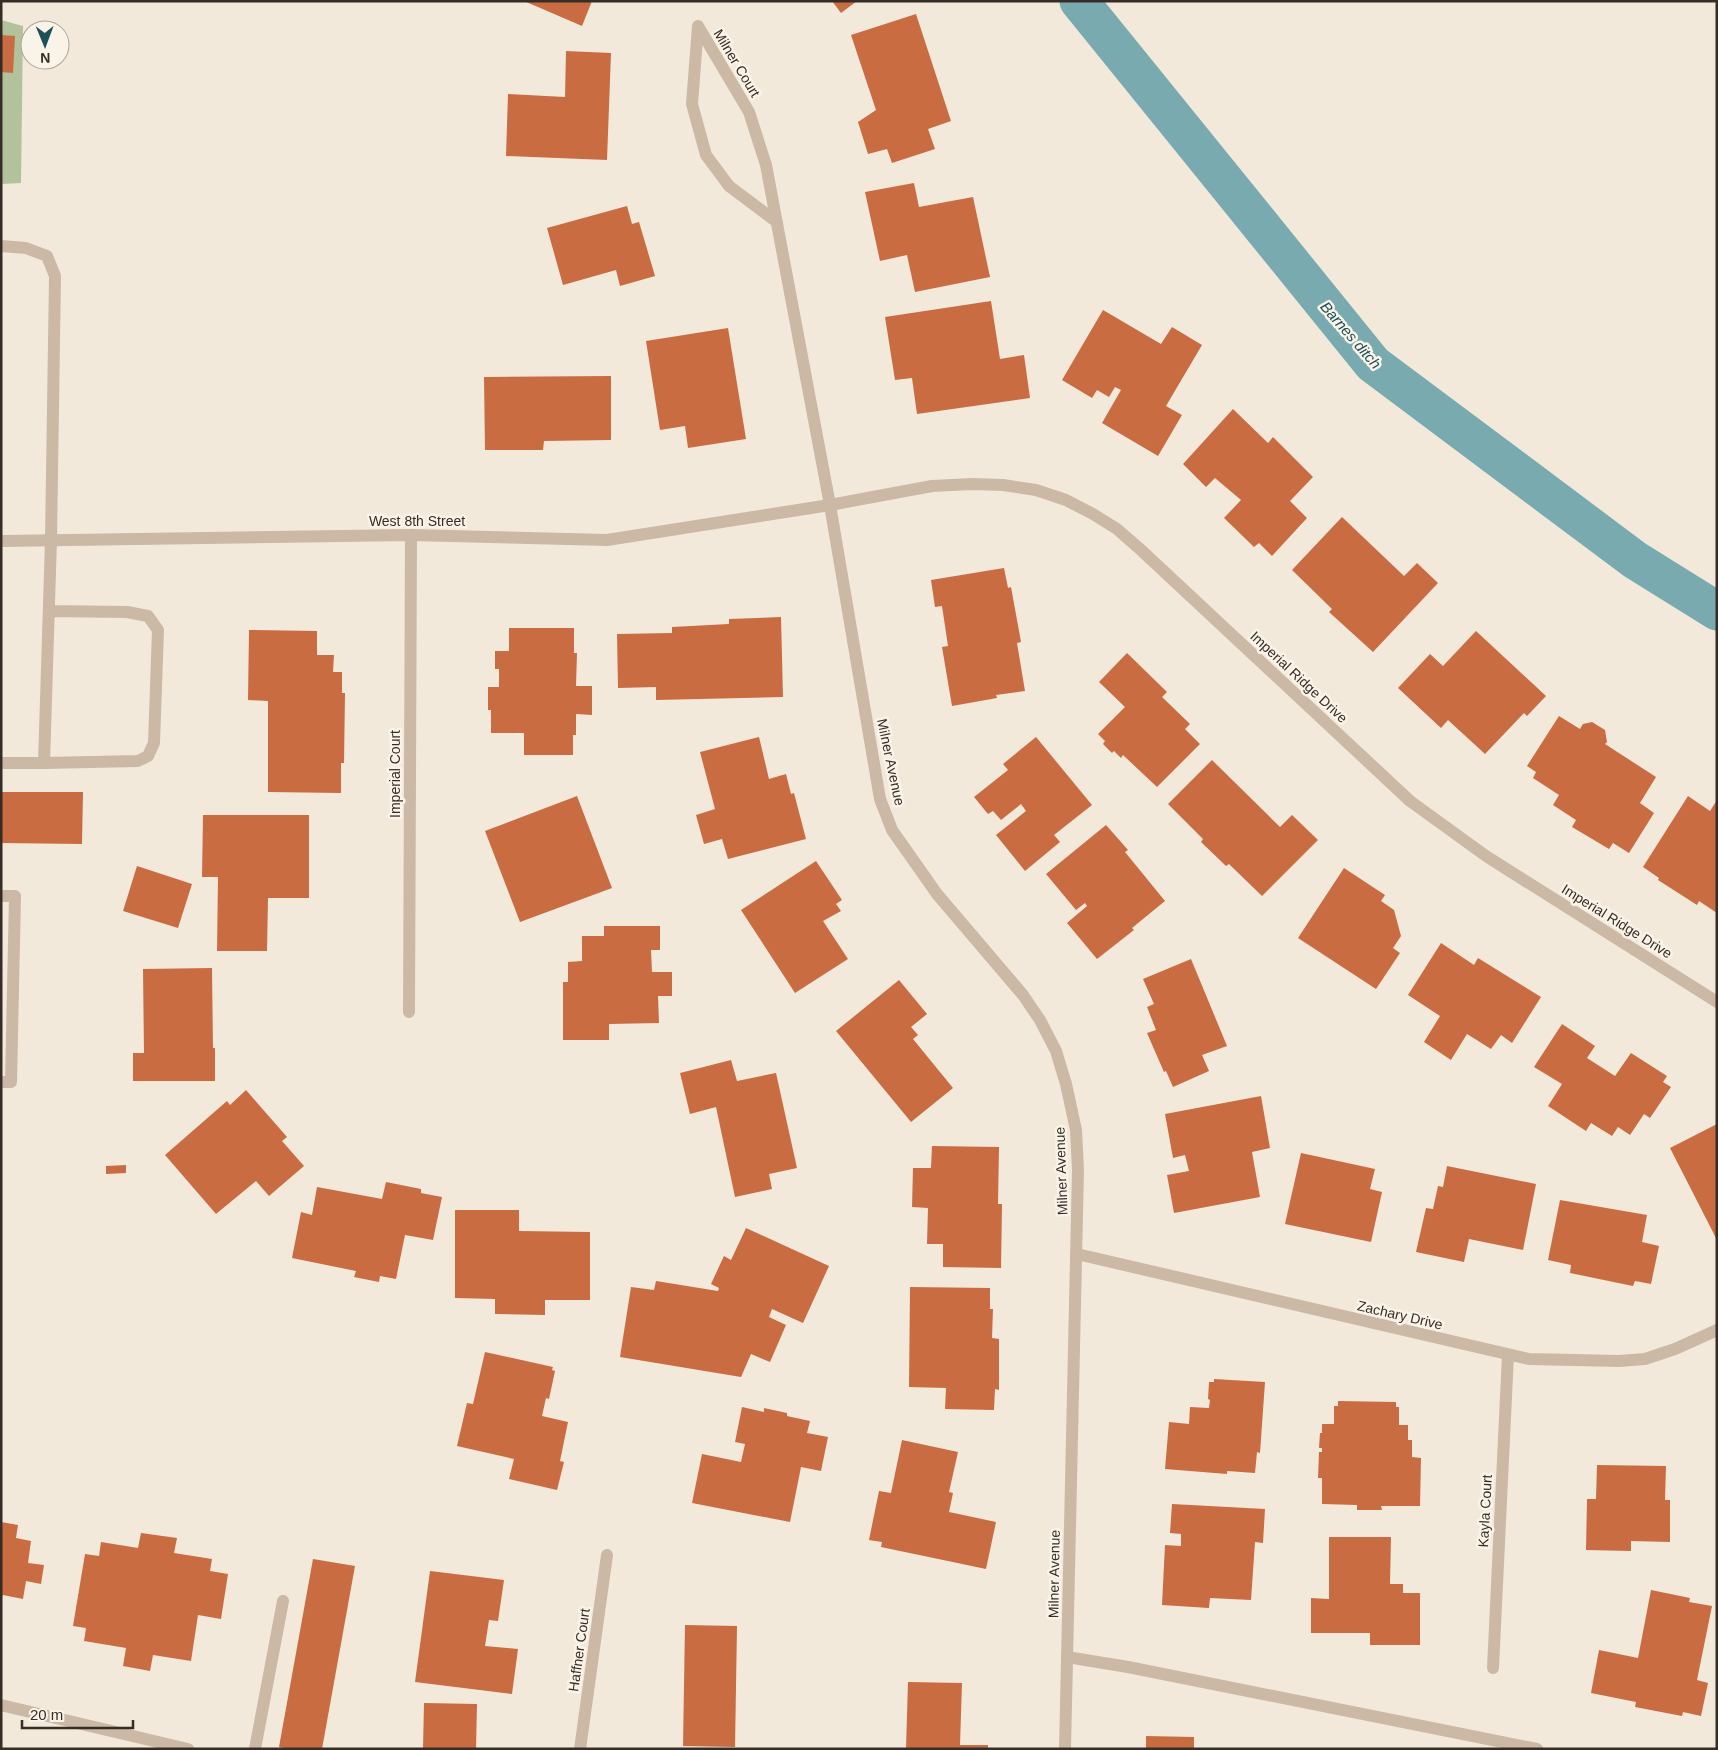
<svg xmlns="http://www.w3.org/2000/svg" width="1718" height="1750" font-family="Helvetica,sans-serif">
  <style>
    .green { fill: #b2c29a }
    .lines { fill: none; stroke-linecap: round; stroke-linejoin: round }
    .canal { stroke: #79aab0; stroke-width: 39 }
    .building { fill: #c96c42 }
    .lane { stroke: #cbb9a6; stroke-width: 12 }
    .street { stroke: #cbb9a6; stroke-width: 12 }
    .labels { text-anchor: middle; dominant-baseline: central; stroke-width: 5; stroke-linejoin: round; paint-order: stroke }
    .street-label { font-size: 14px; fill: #372d27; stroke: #faf3e7 }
    .water-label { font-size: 15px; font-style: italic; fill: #1c5159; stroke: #faf3e7 }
  </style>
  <rect width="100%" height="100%" fill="#f2e9db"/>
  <polygon class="green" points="1,20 23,26 21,183 1,184"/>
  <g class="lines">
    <polyline class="canal" points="1079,1 1373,364 1635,560 1717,611"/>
  </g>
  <g class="building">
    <polygon points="524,1 592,1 582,26"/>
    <polygon points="832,1 857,1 841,13"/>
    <polygon points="916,14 951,121 928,129 935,149 892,163 887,149 868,154 858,122 876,110 851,35"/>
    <polygon points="1,35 15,36 13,73 1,72"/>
    <polygon points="566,51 611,53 607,160 506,156 508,94 565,97"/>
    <polygon points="914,183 919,207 973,197 990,277 915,292 907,255 880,261 865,192"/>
    <polygon points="627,206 632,224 639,222 655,276 620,286 616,270 563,285 547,228"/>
    <polygon points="991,301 1000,359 1024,355 1030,398 917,414 912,378 895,380 885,317"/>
    <polygon points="1103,310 1161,344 1172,327 1202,345 1166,406 1182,415 1158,456 1102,423 1121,390 1115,387 1109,397 1097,390 1092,398 1062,380"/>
    <polygon points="728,328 746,439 688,448 685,426 660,430 646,341"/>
    <polygon points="611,376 611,440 544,441 543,450 485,450 484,377"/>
    <polygon points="1233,409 1268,443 1273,437 1313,477 1290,501 1307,518 1272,556 1259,543 1254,547 1224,518 1241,500 1215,478 1206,487 1183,464"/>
    <polygon points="1342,517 1404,576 1417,563 1438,583 1373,652 1329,612 1332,609 1292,570"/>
    <polygon points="1004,568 1008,588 1011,587 1021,642 1017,643 1025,691 996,695 997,698 952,706 942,647 948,646 942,606 935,607 931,580"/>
    <polygon points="781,617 783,697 656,700 656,687 618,688 617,634 672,633 672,627 729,624 729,619"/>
    <polygon points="509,628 574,628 574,653 577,653 576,686 592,686 592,715 576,714 576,735 573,735 573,755 524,755 524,733 491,733 491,710 488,710 488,687 499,687 499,669 495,669 495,651 509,651"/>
    <polygon points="249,630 317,631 317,655 334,655 333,672 342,672 342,693 345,693 344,763 341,763 341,793 268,792 268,701 248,700"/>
    <polygon points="1476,631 1546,696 1527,716 1524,713 1485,754 1448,720 1441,728 1398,688 1430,654 1443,666"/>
    <polygon points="1127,653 1167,692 1162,697 1190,724 1185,729 1200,744 1157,787 1123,755 1121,758 1114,751 1112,753 1103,744 1105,741 1098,734 1125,707 1099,682"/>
    <polygon points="1559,716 1580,729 1583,724 1592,722 1605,730 1607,742 1605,744 1656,777 1640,803 1654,813 1629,853 1613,843 1609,849 1572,827 1576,820 1553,805 1559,795 1533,778 1536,772 1527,766"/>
    <polygon points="759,737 769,779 786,774 791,794 794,793 806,839 728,859 722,839 704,844 696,815 715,809 700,752"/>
    <polygon points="1036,737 1092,805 1054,835 1060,842 1025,871 996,835 1026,811 1021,804 1001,820 993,811 988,814 974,797 1008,770 1003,764"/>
    <polygon points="1212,760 1280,827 1292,815 1318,840 1262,896 1229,864 1226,866 1201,842 1203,839 1168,804"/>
    <polygon points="1,792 83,792 82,844 1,843"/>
    <polygon points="577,796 612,888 520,922 485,831"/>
    <polygon points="1688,796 1710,811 1717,800 1717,913 1699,901 1697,905 1658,880 1659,878 1643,867"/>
    <polygon points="203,815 309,815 309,898 268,898 267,951 217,951 218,877 202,877"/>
    <polygon points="1106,825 1128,850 1125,852 1165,901 1132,928 1134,930 1097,959 1067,923 1087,906 1085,903 1076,910 1046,874"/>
    <polygon points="816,861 842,900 836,904 841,911 823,921 848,959 795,993 741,910"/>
    <polygon points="137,866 192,884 178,928 123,911"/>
    <polygon points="1344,868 1385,895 1381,901 1394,910 1401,936 1393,948 1400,953 1376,989 1298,938"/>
    <polygon points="604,926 660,926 660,950 651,950 652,972 672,972 672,996 658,996 659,1023 609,1024 609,1040 563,1040 563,982 568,982 568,962 582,961 582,936 604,936"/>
    <polygon points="1441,943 1474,965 1478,958 1541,997 1512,1043 1501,1035 1491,1049 1467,1034 1451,1060 1424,1042 1440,1016 1408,995"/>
    <polygon points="1191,959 1227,1046 1202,1055 1209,1071 1173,1087 1166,1071 1164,1072 1147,1033 1156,1030 1147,1007 1154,1004 1143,979"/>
    <polygon points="212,968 213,1048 215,1048 215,1081 133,1081 133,1053 144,1053 143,969"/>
    <polygon points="899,980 927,1014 911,1027 918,1035 913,1039 953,1088 911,1122 836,1031"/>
    <polygon points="1562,1024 1595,1046 1587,1058 1615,1076 1631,1053 1667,1076 1663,1082 1671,1087 1650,1118 1644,1114 1630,1135 1618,1127 1612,1136 1591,1123 1586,1131 1548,1106 1562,1084 1534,1067"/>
    <polygon points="731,1060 737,1081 776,1073 797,1168 769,1174 772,1189 735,1197 716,1107 690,1114 680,1073"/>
    <polygon points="246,1090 287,1137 282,1141 304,1166 269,1196 256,1181 216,1214 165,1155 227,1101 230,1105"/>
    <polygon points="1261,1096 1270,1148 1252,1152 1260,1197 1174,1213 1167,1175 1189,1171 1185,1155 1173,1158 1165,1114"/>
    <polygon points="1717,1124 1717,1240 1670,1148"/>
    <polygon points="932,1146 999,1147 998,1204 1002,1204 1001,1268 943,1267 943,1244 927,1244 928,1208 912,1207 913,1168 931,1168"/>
    <polygon points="1301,1153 1375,1169 1370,1189 1382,1192 1371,1242 1285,1224"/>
    <polygon points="126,1165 126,1173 106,1174 106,1166"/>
    <polygon points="1447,1166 1536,1184 1523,1250 1469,1239 1464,1262 1416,1252 1426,1208 1433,1209 1438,1186 1443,1187"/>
    <polygon points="386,1182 421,1189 421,1193 442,1197 433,1240 405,1235 396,1279 380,1276 379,1282 354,1277 356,1271 292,1258 301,1212 312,1215 317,1187 382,1199"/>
    <polygon points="1560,1200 1647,1215 1642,1242 1659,1246 1651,1284 1635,1281 1633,1286 1570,1273 1571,1265 1548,1260"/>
    <polygon points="455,1210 519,1210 519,1231 590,1232 590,1300 545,1300 545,1315 495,1314 495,1299 455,1298"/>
    <polygon points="746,1228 829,1266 803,1323 772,1309 769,1317 786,1325 770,1362 751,1354 741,1377 620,1357 631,1287 654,1290 656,1281 718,1291 719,1288 711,1284 724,1256 731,1260"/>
    <polygon points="910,1287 990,1288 990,1309 993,1309 992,1338 999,1339 999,1390 995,1389 994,1410 945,1409 946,1388 909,1387"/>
    <polygon points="485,1352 553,1367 552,1370 555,1371 549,1399 546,1398 542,1416 568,1422 560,1461 564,1462 557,1490 509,1479 514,1459 457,1446 467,1403 473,1404"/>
    <polygon points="1214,1379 1265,1382 1260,1453 1257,1452 1255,1473 1227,1471 1227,1474 1165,1469 1169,1422 1189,1424 1190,1407 1209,1408 1210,1400 1208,1399 1209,1382 1214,1382"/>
    <polygon points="1338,1401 1396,1402 1396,1407 1399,1407 1399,1425 1408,1425 1408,1440 1412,1440 1412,1457 1421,1458 1420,1506 1381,1506 1382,1510 1357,1510 1357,1505 1322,1504 1322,1478 1318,1478 1319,1452 1322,1452 1322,1448 1319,1448 1320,1433 1322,1433 1322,1424 1334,1424 1334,1406 1338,1406"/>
    <polygon points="742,1407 764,1412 764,1408 787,1413 787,1416 810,1421 807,1433 828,1437 821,1471 801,1467 790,1522 692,1503 702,1454 741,1462 745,1444 735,1442"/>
    <polygon points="902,1440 958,1452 949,1492 953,1493 949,1512 996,1522 986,1569 881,1547 882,1542 869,1540 879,1491 891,1493"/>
    <polygon points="1597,1465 1666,1466 1665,1500 1670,1500 1670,1542 1631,1541 1631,1551 1586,1550 1587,1499 1596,1499"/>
    <polygon points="1172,1504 1265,1509 1263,1543 1255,1542 1251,1600 1210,1598 1209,1608 1162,1605 1165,1545 1181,1546 1181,1534 1170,1533"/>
    <polygon points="1,1522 18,1525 16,1538 31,1541 28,1563 44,1565 41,1584 26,1581 23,1599 3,1595 1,1599"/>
    <polygon points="141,1533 177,1538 174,1553 212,1559 210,1571 228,1574 221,1619 198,1615 191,1661 153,1655 150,1671 123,1666 126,1648 84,1641 86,1628 73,1626 85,1554 99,1556 101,1542 138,1548"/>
    <polygon points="1329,1537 1391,1537 1390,1584 1403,1584 1403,1593 1420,1593 1420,1645 1370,1645 1370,1633 1311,1633 1311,1598 1329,1599"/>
    <polygon points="313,1559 355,1566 322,1749 288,1749 279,1747"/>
    <polygon points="430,1571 504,1580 498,1621 489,1620 485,1646 518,1649 512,1694 415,1682"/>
    <polygon points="1651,1590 1690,1598 1689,1602 1712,1606 1697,1680 1708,1683 1701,1716 1683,1712 1682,1716 1635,1707 1636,1702 1591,1693 1599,1650 1638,1658"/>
    <polygon points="685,1625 737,1626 735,1747 683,1746"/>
    <polygon points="908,1682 962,1683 960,1745 988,1745 988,1749 906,1749"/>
    <polygon points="424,1703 477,1704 476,1749 423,1749"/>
    <polygon points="1146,1736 1194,1737 1194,1749 1146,1749"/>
  </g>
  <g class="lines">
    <g class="lane">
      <polyline points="1,246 26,248 47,256 55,276 51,540 44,763 138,761 148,756 154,743 158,630 148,616 127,612 49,611"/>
      <polyline points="1,763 44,763"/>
      <polyline points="1,896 15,896 11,1082 1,1082"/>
      <polyline points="1067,1657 1128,1667 1537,1749"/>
    </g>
    <g class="street">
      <polyline points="777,222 729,186 706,155 692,104 698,26 749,112 766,165 830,505 880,799 892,830 937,894 1023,995 1040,1020 1056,1051 1066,1084 1076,1130 1078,1170 1065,1749"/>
      <polyline points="1,541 411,535 607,540 830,505 932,486 972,484 1003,485 1036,490 1066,500 1093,514 1117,529 1141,550 1410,801 1486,856 1717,1002"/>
      <polyline points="409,1012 411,535"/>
      <polyline points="1077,1254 1529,1359 1619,1361 1645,1359 1675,1349 1717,1330"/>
      <polyline points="1493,1668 1508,1355"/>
      <polyline points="1,1705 188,1749"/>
      <polyline points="255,1749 283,1601"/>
      <polyline points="580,1749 607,1555"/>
    </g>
  </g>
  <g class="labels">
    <g class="street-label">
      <text transform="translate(737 63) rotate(59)">Milner Court</text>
      <text x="417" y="521">West 8th Street</text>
      <text transform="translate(1299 677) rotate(43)">Imperial Ridge Drive</text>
      <text transform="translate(891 762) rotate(78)">Milner Avenue</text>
      <text transform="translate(395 774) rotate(-90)">Imperial Court</text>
      <text transform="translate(1617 921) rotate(32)">Imperial Ridge Drive</text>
      <text transform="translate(1061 1171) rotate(-92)">Milner Avenue</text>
      <text transform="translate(1400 1315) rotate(13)">Zachary Drive</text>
      <text transform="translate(1485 1511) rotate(-87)">Kayla Court</text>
      <text transform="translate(1054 1574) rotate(-89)">Milner Avenue</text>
      <text transform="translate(579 1650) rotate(-82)">Haffner Court</text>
    </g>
    <g class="water-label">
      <text transform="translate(1351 335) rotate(49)">Barnes ditch</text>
    </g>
  </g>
  <rect width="1718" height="1750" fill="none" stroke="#372d27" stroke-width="5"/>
  <g transform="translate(45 45) rotate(179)"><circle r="24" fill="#faf3e7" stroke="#aca49a"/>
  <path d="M0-4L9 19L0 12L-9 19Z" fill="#1c5159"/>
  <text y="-8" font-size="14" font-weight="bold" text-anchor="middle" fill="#372d27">N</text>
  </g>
  <path d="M22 1720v8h111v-8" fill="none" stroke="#372d27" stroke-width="2.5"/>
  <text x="30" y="1720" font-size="15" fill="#372d27" stroke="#faf3e7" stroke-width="4" paint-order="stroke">20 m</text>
</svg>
